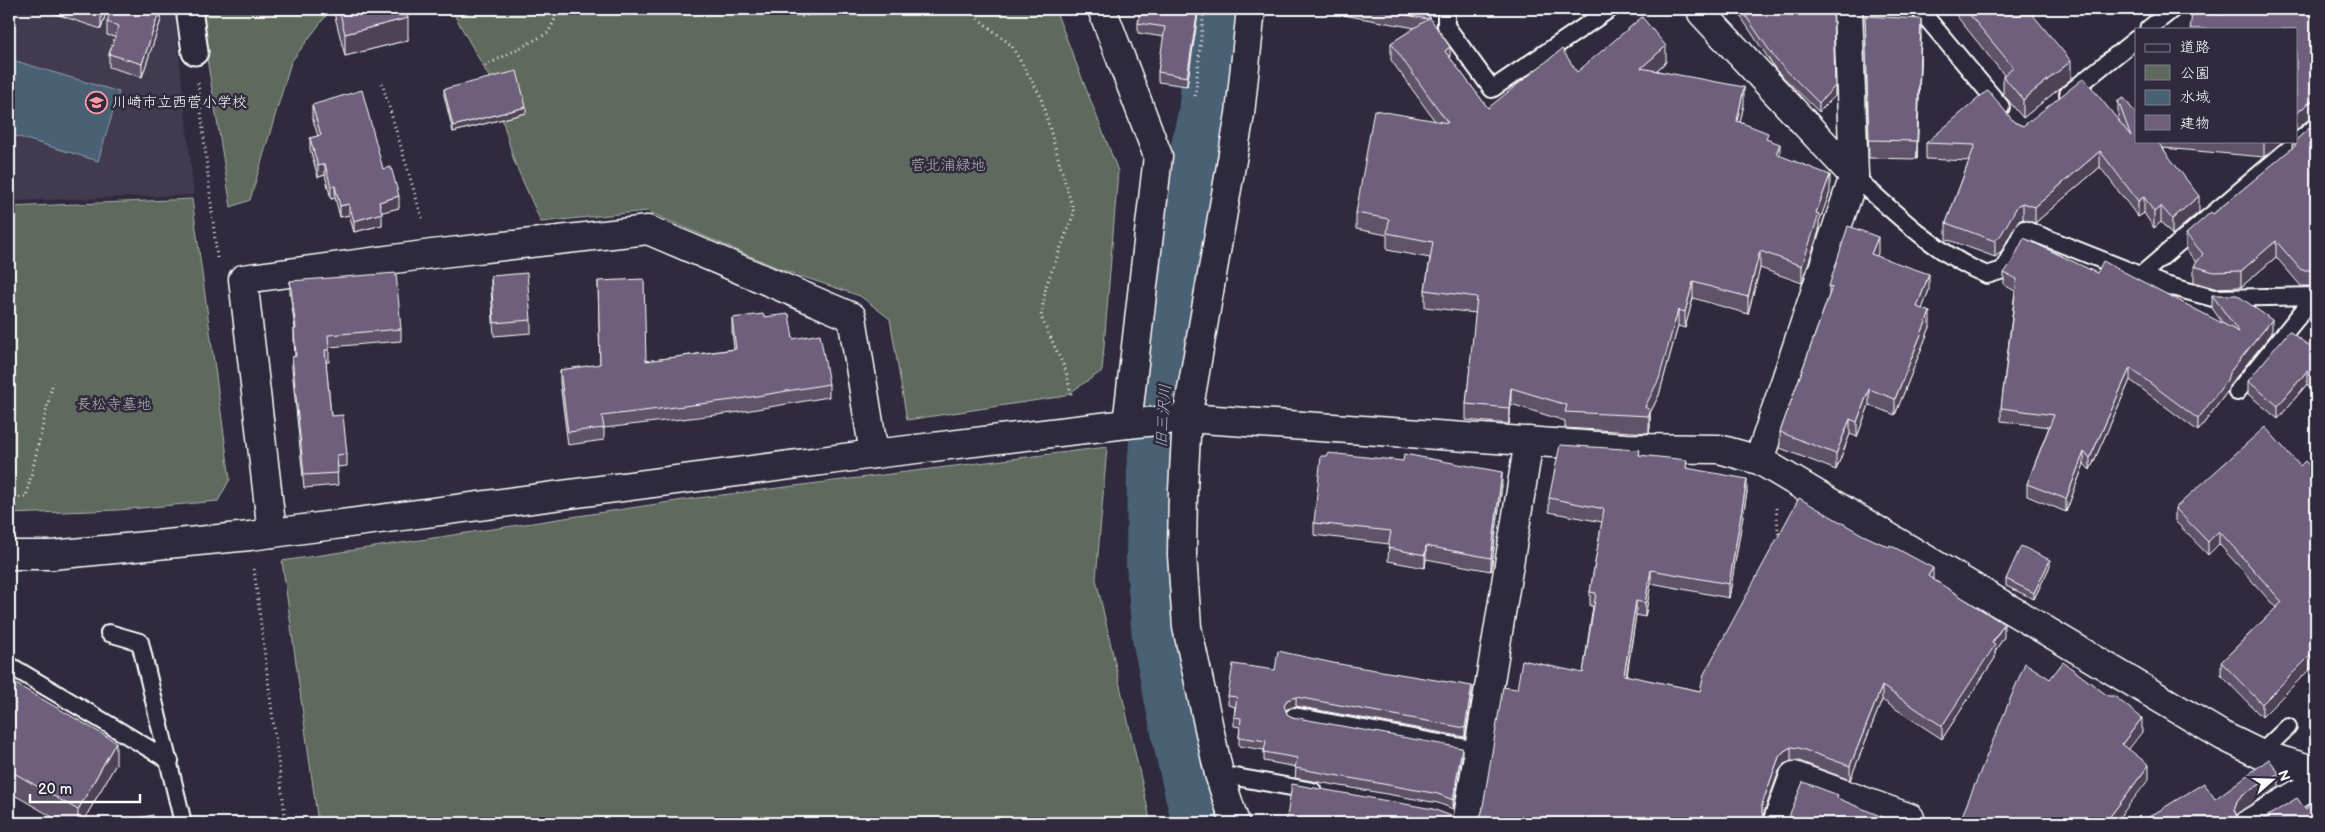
<svg xmlns="http://www.w3.org/2000/svg" width="2325" height="832" font-family="'Balsamiq Sans','Klee One',sans-serif">
  <style>
    .built { fill: #423a50 }
    .green { fill: #5e695d; stroke: #aeb4ae }
    .water { fill: #4a6175; stroke: #92a0ac }
    .lines { fill: none; stroke-linecap: round; stroke-linejoin: round }
    .river { stroke: #4a6175; stroke-width: 66 }
    .service-casing { stroke: #fff; stroke-width: 20 }
    .pedestrian-casing { stroke: #fff; stroke-width: 29 }
    .minor-casing { stroke: #fff; stroke-width: 31 }
    .tertiary-casing { stroke: #fff; stroke-width: 31 }
    .path { stroke: #fff; stroke-width: 3; stroke-dasharray: 1 4; stroke-linecap: butt }
    .service { stroke: #2f2a3d; stroke-width: 16 }
    .pedestrian { stroke: #2f2a3d; stroke-width: 25 }
    .minor { stroke: #2f2a3d; stroke-width: 28 }
    .tertiary { stroke: #2f2a3d; stroke-width: 28 }
    .wall { fill: #5f536a; stroke: #fff }
    .shaded-wall { fill: #4d4356; stroke: #fff }
    .building { fill: #6e607b; stroke: #fff }
    .labels { text-anchor: middle; dominant-baseline: central; stroke-width: 5; stroke-linejoin: round; paint-order: stroke }
    .poi-label { font-size: 15px; fill: #fff; stroke: #2f2a3d; text-anchor: start }
    .park-label { font-size: 15px; fill: #aeb4ae; stroke: #2f2a3d }
    .water-label { font-size: 16px; font-style: italic; fill: #aeb8c1; stroke: #2f2a3d }
  </style>
  <rect width="100%" height="100%" fill="#2f2a3d"/>
  <filter id="ink" filterUnits="userSpaceOnUse"><feTurbulence type="fractalNoise" baseFrequency=".02" numOctaves="2"/><feDisplacementMap in="SourceGraphic" scale="10" xChannelSelector="R" yChannelSelector="G"/><feConvolveMatrix kernelMatrix="1 2 1 2 8 2 1 2 1" color-interpolation-filters="sRGB"/></filter>
  <g filter="url(#ink)">
    <polygon class="built" points="9,9 174,9 194,195 9,201"/>
    <g class="green">
      <polygon points="199,9 331,9 291,62 250,200 231,207"/>
      <polygon points="451,9 1055,9 1118,171 1102,371 1065,396 907,420 890,319 860,296 780,269 647,211 541,222 514,161 492,82"/>
      <polygon points="192,199 230,479 218,501 118,510 9,514 9,207"/>
      <polygon points="1107,447 1096,579 1151,823 318,823 282,561 690,499"/>
    </g>
    <polygon class="water" points="9,59 119,92 98,161 9,134"/>
    <g class="lines">
      <polyline class="river" points="1205,823 1188,750 1165,637 1159,563 1160,471 1173,291 1211,115 1221,9"/>
      <defs>
        <g id="service">
          <polyline points="1446,9 1446,26 1492,89 1610,9"/>
          <polyline points="1919,9 2001,107"/>
          <polyline points="2148,29 2173,9"/>
          <polyline points="2068,94 2136,39"/>
          <path d="M1854 176C1895 213 1936 254 1987 275L2003 270 2024 229 2165 285 2213 298 2316 296"/>
          <polyline points="2141,275 2316,126"/>
          <polyline points="2237,392 2315,296"/>
          <polyline points="109,633 140,642 183,823"/>
          <polyline points="9,665 170,761"/>
          <polyline points="1294,716 1478,750"/>
          <polyline points="2260,754 2288,727"/>
          <polyline points="1219,774 1313,791"/>
        </g>
        <polyline id="pedestrian" points="189,9 195,52"/>
        <g id="minor">
          <polyline points="1102,9 1158,156 1127,424 1187,418 1626,448 1719,449 1759,460 2223,736 2260,754 2316,771"/>
          <polyline points="1702,13 1854,176"/>
          <polyline points="1759,460 1854,176 1848,9"/>
          <polyline points="272,533 243,279 432,254 648,230 852,317 874,454"/>
          <polyline points="1235,823 1219,774 1187,627 1182,555 1183,490 1187,418 1240,114 1251,9"/>
          <polyline points="1467,823 1529,441"/>
          <polyline points="1777,823 1794,776 1910,818"/>
          <polyline points="2250,823 2316,783"/>
        </g>
        <polyline id="tertiary" points="9,555 52,555 250,536 874,454 1127,424"/>
      </defs>
      <use href="#service" class="service-casing"/>
      <use href="#pedestrian" class="pedestrian-casing"/>
      <use href="#minor" class="minor-casing"/>
      <use href="#tertiary" class="tertiary-casing"/>
      <g class="path">
        <polyline points="783,9 802,16 848,9"/>
        <polyline points="966,9 1011,45 1040,95 1074,213 1046,286 1041,317 1066,371 1072,398"/>
        <polyline points="485,66 548,33 560,9"/>
        <polyline points="198,83 217,258"/>
        <polyline points="382,83 423,221"/>
        <polyline points="1195,96 1204,9"/>
        <polyline points="9,498 26,497 53,382"/>
        <polyline points="1776,508 1779,539"/>
        <polyline points="254,569 286,823"/>
        <polyline points="791,820 795,823"/>
      </g>
      <use href="#service" class="service"/>
      <use href="#pedestrian" class="pedestrian"/>
      <use href="#minor" class="minor"/>
      <use href="#tertiary" class="tertiary"/>
    </g>
    <g class="wall">
      <polygon points="41,9 107,9 101,29"/>
      <polygon points="161,9 161,20 142,77 109,67 109,54 115,37 107,35 107,22"/>
      <polygon points="333,9 405,9 408,40 345,56"/>
      <polygon points="1198,9 1198,14 1187,86 1158,82 1158,72 1164,37 1138,33 1138,23"/>
      <polygon points="1310,9 1430,9 1430,18 1450,58 1488,108 1577,72 1666,62 1657,70 1744,104 1740,122 1768,140 1780,155 1830,192 1819,222 1819,231 1802,283 1760,268 1748,314 1693,298 1685,328 1678,326 1659,395 1650,413 1650,427 1649,433 1565,428 1565,421 1511,404 1509,424 1466,420 1466,404 1476,313 1425,307 1425,290 1430,258 1387,250 1387,235 1356,229 1356,213 1435,121 1391,60 1391,43 1415,28"/>
      <polygon points="1737,9 1833,9 1835,96 1819,112 1776,70 1737,11"/>
      <polygon points="1951,9 2028,9 2071,79 2023,118 2003,94 2003,76 2004,75"/>
      <polygon points="1865,16 1921,37 1917,159 1869,158"/>
      <polygon points="444,89 526,113 453,132 444,95"/>
      <polygon points="2118,101 2136,141 2283,141 2264,157 2163,148 2199,212 2172,235 2161,222 2154,228 2144,213 2138,217 2100,167 2035,223 2023,219 2018,221 2001,252 1995,257 1946,239 1946,223 1969,161 1926,159 1926,143 2014,122 2023,126 2120,123 2118,117"/>
      <polygon points="312,105 383,169 399,208 381,212 382,225 354,232 349,215 340,217 335,198 331,199 325,175 318,177 310,149 310,138 318,136 312,117"/>
      <polygon points="2316,122 2316,286 2301,286 2276,257 2241,287 2214,288 2194,282 2194,266 2197,263 2186,250 2186,234 2213,214 2292,149 2292,144"/>
      <polygon points="1878,253 1876,256 1929,290 1922,309 1930,327 1895,415 1869,405 1857,437 1850,434 1836,470 1780,448 1780,432 1829,295 1829,286"/>
      <polygon points="2004,273 2097,273 2224,325 2212,308 2212,295 2272,333 2229,386 2227,392 2198,431 2130,380 2090,470 2084,464 2066,512 2027,496 2027,484 2049,427 2001,421 2001,408 2015,291 2004,285"/>
      <polygon points="491,276 531,320 531,333 494,336 491,288"/>
      <polygon points="290,281 401,329 401,341 329,347 329,362 326,362 331,416 347,454 347,466 337,467 338,485 304,488 292,369 292,357 295,356 294,341 294,329 295,329 290,293"/>
      <polygon points="598,281 646,361 734,349 732,331 732,318 764,317 793,339 829,384 829,397 733,413 604,428 604,440 568,445 560,383 560,370 600,365"/>
      <polygon points="2316,351 2316,395 2307,384 2278,419 2248,394 2248,381"/>
      <polygon points="1640,455 1687,468 1747,492 1729,598 1651,583 1645,617 1636,615 1627,676 1700,691 1933,579 2004,637 1995,651 1995,658 1942,739 1882,700 1850,780 1799,761 1791,761 1784,764 1779,771 1763,815 1765,820 1479,820 1482,812 1517,689 1583,673 1593,606 1590,606 1590,592 1602,522 1549,512 1549,498"/>
      <polygon points="2300,466 2316,473 2316,675 2311,668 2262,717 2221,675 2221,662 2276,608 2219,544 2208,555 2175,521 2175,508"/>
      <polygon points="1502,485 1491,571 1426,559 1425,568 1388,561 1389,544 1314,535 1314,523"/>
      <polygon points="2050,566 2034,599 2006,586 2006,579"/>
      <polygon points="1275,670 1472,695 1465,737 1296,706 1287,709 1286,711 1287,714 1292,717 1462,757 1453,809 1438,803 1295,778 1296,767 1264,761 1264,750 1239,746 1239,737 1240,727 1234,726 1234,717 1235,707 1228,705 1228,696"/>
      <polygon points="9,680 116,764 82,823 63,823 9,792"/>
    </g>
    <g class="shaded-wall">
      <polygon points="101,9 107,9 101,29"/>
      <polygon points="160,9 161,20 142,77 142,64"/>
      <polygon points="1198,9 1198,14 1187,86 1187,77"/>
      <polygon points="408,18 408,40 345,56 345,34"/>
      <polygon points="1921,19 1921,37 1917,159 1917,141"/>
      <polygon points="1666,46 1666,62 1641,84 1641,68"/>
      <polygon points="1450,47 1450,64 1445,51"/>
      <polygon points="2071,61 2071,79 2023,118 2023,100"/>
      <polygon points="1835,86 1835,96 1819,112 1819,103"/>
      <polygon points="1744,87 1744,104 1737,138 1737,121"/>
      <polygon points="2316,101 2316,117 2310,118 2296,130 2296,114 2310,102"/>
      <polygon points="526,107 526,113 453,132 453,126"/>
      <polygon points="2264,141 2283,141 2264,157"/>
      <polygon points="1780,144 1780,160 1776,154"/>
      <polygon points="2100,151 2100,167 2035,223 2035,207"/>
      <polygon points="325,164 325,175 318,177 318,166"/>
      <polygon points="1830,175 1830,192 1819,222 1819,231 1802,283 1802,266 1816,213"/>
      <polygon points="335,186 335,198 331,199 331,187"/>
      <polygon points="399,196 399,208 379,213 379,202"/>
      <polygon points="2199,196 2199,212 2172,235 2172,219"/>
      <polygon points="2144,197 2144,213 2138,217 2138,201"/>
      <polygon points="2023,203 2023,219 2018,221 2001,252 1995,257 1995,241 2018,205"/>
      <polygon points="349,204 349,215 340,217 340,206"/>
      <polygon points="2161,206 2161,222 2154,228 2154,212"/>
      <polygon points="382,213 382,225 354,232 354,221"/>
      <polygon points="1878,237 1878,253 1871,269 1871,254"/>
      <polygon points="2276,241 2276,257 2241,287 2241,271"/>
      <polygon points="1760,251 1760,268 1748,314 1748,297"/>
      <polygon points="1929,274 1929,290 1917,323 1917,307"/>
      <polygon points="1693,282 1693,298 1685,328 1685,312"/>
      <polygon points="1678,310 1678,326 1659,395 1650,413 1650,427 1649,433 1649,416 1645,407"/>
      <polygon points="1930,312 1930,327 1895,415 1895,399"/>
      <polygon points="2272,320 2272,333 2229,386 2227,392 2198,431 2198,419 2229,373"/>
      <polygon points="2130,368 2130,380 2090,470 2090,458"/>
      <polygon points="2307,371 2307,384 2278,419 2278,406"/>
      <polygon points="1511,388 1511,404 1509,424 1509,408"/>
      <polygon points="1869,389 1869,405 1857,437 1857,422"/>
      <polygon points="1850,419 1850,434 1836,470 1836,454"/>
      <polygon points="2084,452 2084,464 2066,512 2066,499"/>
      <polygon points="1502,472 1502,485 1491,571 1491,558"/>
      <polygon points="1747,479 1747,492 1729,598 1729,584"/>
      <polygon points="2219,531 2219,544 2208,555 2208,542"/>
      <polygon points="1426,546 1426,559 1425,568 1425,555"/>
      <polygon points="2050,560 2050,566 2034,599 2034,593"/>
      <polygon points="1933,568 1933,582 1928,576"/>
      <polygon points="1651,570 1651,583 1645,617 1645,603"/>
      <polygon points="1636,601 1636,615 1624,689 1624,675"/>
      <polygon points="2004,624 2004,637 1995,651 1995,658 1942,739 1942,726"/>
      <polygon points="2311,655 2311,668 2262,717 2262,704"/>
      <polygon points="1472,686 1472,695 1465,737 1465,728"/>
      <polygon points="1882,686 1882,700 1850,780 1850,766"/>
      <polygon points="1296,697 1296,706 1287,709 1284,715 1284,705 1287,700"/>
      <polygon points="2142,718 2142,732 2122,758 2122,744"/>
      <polygon points="116,742 116,764 82,823 78,823 78,810"/>
      <polygon points="1791,747 1791,761 1784,764 1779,771 1762,818 1762,823 1762,804 1779,757 1784,751"/>
      <polygon points="1462,748 1462,757 1453,809 1453,800"/>
      <polygon points="2149,765 2149,779 2115,823 2105,823"/>
      <polygon points="2279,773 2279,787 2242,810 2237,815 2234,810 2237,801 2242,795"/>
    </g>
    <g class="building">
      <polygon points="111,9 160,9 142,64 109,54 119,26 107,22"/>
      <polygon points="339,9 405,9 408,18 345,34"/>
      <polygon points="1140,9 1198,9 1187,77 1158,72 1165,27 1138,23"/>
      <polygon points="1372,9 1430,9 1429,18 1428,19"/>
      <polygon points="1741,9 1833,9 1835,86 1819,103 1776,60"/>
      <polygon points="1965,9 2028,9 2071,61 2023,100 2003,76 2013,67"/>
      <polygon points="2222,9 2316,9 2316,101 2310,102 2296,114 2296,29 2190,29 2192,13 2222,15"/>
      <polygon points="1865,16 1921,19 1917,141 1869,140"/>
      <polygon points="1642,17 1666,46 1641,68 1744,87 1737,121 1768,133 1766,139 1780,144 1776,154 1830,175 1816,213 1819,214 1802,266 1760,251 1748,297 1693,282 1685,312 1678,310 1659,379 1645,407 1650,410 1649,416 1565,412 1567,405 1511,388 1509,408 1466,404 1477,297 1425,290 1433,242 1387,233 1389,219 1356,213 1374,110 1448,123 1391,43 1430,18 1450,47 1445,51 1488,108 1562,49 1577,72"/>
      <polygon points="517,71 526,107 453,126 444,89"/>
      <polygon points="2084,78 2131,136 2118,101 2124,98 2136,114 2136,141 2157,141 2199,196 2172,219 2161,206 2154,212 2144,197 2138,201 2100,151 2035,207 2023,203 2018,205 2001,235 1995,241 1946,223 1975,145 1926,143 1988,90 2014,122 2023,126"/>
      <polygon points="362,90 383,169 391,167 399,196 379,202 382,213 354,221 349,204 340,206 335,186 331,187 325,164 318,166 310,138 321,135 312,105"/>
      <polygon points="2316,122 2316,270 2301,270 2276,241 2241,271 2214,272 2194,266 2203,254 2186,234 2211,212 2213,214 2297,144 2292,144 2294,141 2296,141 2296,140"/>
      <polygon points="1848,226 1878,237 1871,254 1929,274 1917,307 1930,312 1895,399 1869,389 1857,422 1850,419 1836,454 1780,432 1832,287 1829,286"/>
      <polygon points="2024,238 2097,273 2103,261 2239,332 2212,295 2237,295 2272,320 2229,373 2227,380 2198,419 2130,368 2090,458 2084,452 2066,499 2027,484 2054,415 2001,408 2017,279 2004,273 2012,262"/>
      <polygon points="396,273 401,329 328,335 329,350 325,350 331,416 343,415 347,454 337,455 338,473 304,475 292,357 296,356 294,329 296,329 290,281"/>
      <polygon points="527,273 531,320 494,323 491,276"/>
      <polygon points="644,279 646,361 736,349 732,318 763,314 764,317 789,314 793,339 820,334 829,384 733,400 602,416 604,428 568,432 560,370 600,364 598,281"/>
      <polygon points="2289,331 2316,351 2316,382 2307,371 2278,406 2248,381"/>
      <polygon points="2265,427 2300,466 2305,461 2316,473 2316,661 2311,655 2262,704 2221,662 2282,602 2219,531 2208,542 2175,508"/>
      <polygon points="1560,445 1640,450 1639,455 1687,460 1686,468 1747,479 1729,584 1651,570 1645,603 1636,601 1624,675 1700,691 1704,674 1799,498 1863,535 1889,547 1890,545 1933,568 1928,576 2004,624 1992,643 1995,645 1942,726 1882,686 1850,766 1799,748 1791,747 1784,751 1779,757 1762,804 1762,813 1765,820 1771,823 1473,823 1479,820 1482,812 1503,687 1517,689 1522,660 1583,673 1596,593 1590,592 1604,509 1549,498"/>
      <polygon points="1328,453 1403,461 1404,454 1502,472 1491,558 1426,546 1425,555 1388,548 1391,531 1314,523 1321,456 1327,456"/>
      <polygon points="2021,546 2050,560 2034,593 2006,579"/>
      <polygon points="1278,651 1333,663 1472,686 1465,728 1296,697 1287,700 1284,705 1287,714 1292,717 1462,748 1453,800 1438,794 1295,768 1297,758 1264,752 1266,741 1239,737 1241,718 1234,717 1237,697 1228,696 1233,664 1275,670"/>
      <polygon points="2063,662 2108,696 2114,696 2142,718 2122,744 2149,765 2105,823 1959,823 2025,663 2050,679"/>
      <polygon points="9,680 116,742 78,810 9,770"/>
      <polygon points="2269,759 2279,773 2242,795 2237,801 2234,810 2237,817 2242,822 2246,823 2139,823 2204,783 2215,799"/>
      <polygon points="1803,782 1838,795 1837,798 1897,823 1783,823 1787,821"/>
      <polygon points="1292,784 1433,809 1454,817 1462,823 1286,823"/>
      <polygon points="2297,798 2305,809 2316,803 2316,823 2254,823 2258,822"/>
      <polygon points="153,815 155,823 112,823"/>
    </g>
  </g>
  <defs>
    <symbol id="school-ring" viewBox="-11 -11 22 22"><circle r="9.5" fill="#2f2a3d" stroke="#ff9aa2" stroke-width="1.5"/><path d="M0-5L7-2L0 1L-7-2ZM-4 1L0 2.5L4 1V4Q0 6-4 4Z" fill="#ff9aa2"/></symbol>
  </defs>
  <g fill-rule="evenodd">
    <use href="#school-ring" x="84" y="90" width="25" height="25"/>
  </g>
  <g class="labels">
    <g class="poi-label">
      <text x="112" y="102">川崎市立西菅小学校</text>
    </g>
    <g class="park-label">
      <text x="948" y="165">菅北浦緑地</text>
      <text x="114" y="404">長松寺墓地</text>
    </g>
    <g class="water-label">
      <text transform="translate(1164 416) rotate(-86)">旧三沢川</text>
    </g>
  </g>
  <rect width="2325" height="832" fill="none" stroke="#2f2a3d" stroke-width="30"/>
  <rect x="15" y="15" width="2295" height="802" fill="none" stroke="#fff" stroke-width="2" filter="url(#ink)"/>
  <rect x="2135" y="28" width="162" height="115" fill="#2f2a3d" stroke="#827f8b"/>
  <rect x="2145" y="44" width="25" height="8" fill="#2f2a3d" stroke="#827f8b"/>
  <text x="2180" y="52" font-size="15" fill="#ffffff">道路</text>
  <rect x="2145" y="65" width="25" height="15" fill="#5e695d" stroke="#827f8b"/>
  <text x="2180" y="78" font-size="15" fill="#ffffff">公園</text>
  <rect x="2145" y="90" width="25" height="15" fill="#4a6175" stroke="#827f8b"/>
  <text x="2180" y="102" font-size="15" fill="#ffffff">水域</text>
  <rect x="2145" y="115" width="25" height="15" fill="#6e607b" stroke="#827f8b"/>
  <text x="2180" y="128" font-size="15" fill="#ffffff">建物</text>
  <g transform="translate(2272 780) rotate(70)" stroke="#2f2a3d" stroke-width="4" paint-order="stroke">
  <path d="M0-4L9 19L0 12L-9 19Z" fill="#ffffff"/>
  <text y="-8" font-size="14" font-weight="bold" text-anchor="middle" fill="#ffffff">N</text>
  </g>
  <path d="M30 794v8h110v-8" fill="none" stroke="#ffffff" stroke-width="2.5"/>
  <text x="38" y="794" font-size="15" fill="#ffffff" stroke="#2f2a3d" stroke-width="4" paint-order="stroke">20 m</text>
</svg>
